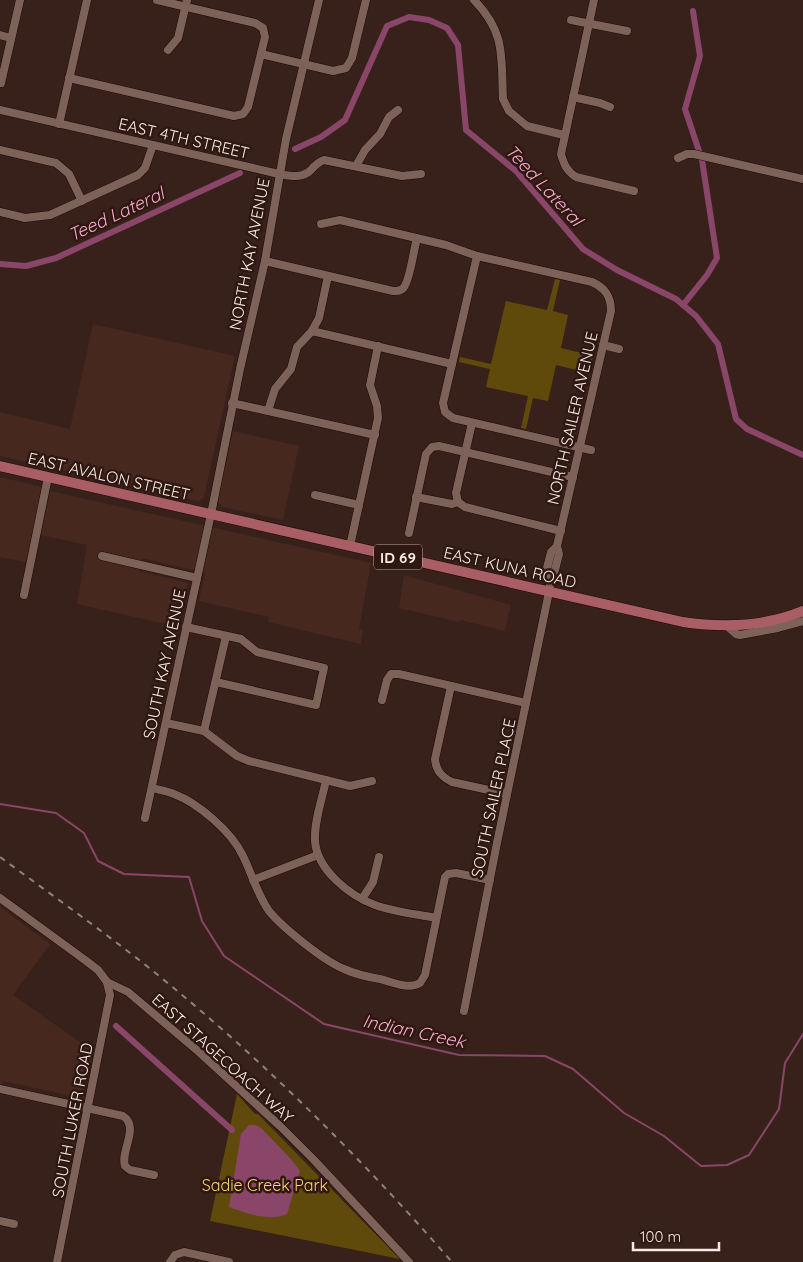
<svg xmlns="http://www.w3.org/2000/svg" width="803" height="1262" font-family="Quicksand,sans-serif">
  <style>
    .built { fill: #46281f }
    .green { fill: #5f4a0c }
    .water { fill: #894669 }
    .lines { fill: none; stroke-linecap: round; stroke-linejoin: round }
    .stream { stroke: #894669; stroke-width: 2 }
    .canal { stroke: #894669; stroke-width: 6 }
    .minor-casing { stroke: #1e0a05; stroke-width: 9 }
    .major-casing { stroke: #1e0a05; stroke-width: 11 }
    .minor { stroke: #7d625a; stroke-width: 8 }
    .major { stroke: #a85e64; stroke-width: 10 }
    .rail { stroke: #93807a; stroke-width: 2; stroke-dasharray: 6 6; stroke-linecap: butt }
    .labels { text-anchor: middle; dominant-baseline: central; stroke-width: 5; stroke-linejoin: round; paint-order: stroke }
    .shield { fill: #2e1811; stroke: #bdaba5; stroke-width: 1 }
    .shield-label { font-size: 15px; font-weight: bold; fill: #faeae5 }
    .street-label { font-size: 16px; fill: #faeae5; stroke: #2e1811 }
    .park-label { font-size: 16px; fill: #fdd46d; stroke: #2e1811 }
    .water-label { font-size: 18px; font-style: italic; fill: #f8a9cf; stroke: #2e1811 }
  </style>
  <rect width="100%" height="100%" fill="#38211a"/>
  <g class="built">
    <polygon points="93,324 235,356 204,497 202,499 198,501 0,456 0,412 70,429"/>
    <polygon points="233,431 299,446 283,520 223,507 219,503 218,500"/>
    <polygon points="0,477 43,487 26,562 0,557"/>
    <polygon points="50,491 371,563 359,629 363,630 361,644 268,622 269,617 199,601 205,573 142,558 139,571 188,583 179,627 77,604 87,545 41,535"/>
    <polygon points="404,575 511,605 505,631 460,620 459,622 399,608"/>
    <polygon points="0,907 50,944 13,995 91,1050 83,1093 76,1097 3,1081 0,1093"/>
  </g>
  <g class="green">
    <polygon points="555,279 560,280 553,311 568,315 561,348 593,356 589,373 556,365 548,401 533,398 526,429 521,428 528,396 486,387 490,369 459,362 460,357 491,364 506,301 547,310"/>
    <polygon points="237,1094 255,1114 258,1114 400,1259 210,1221"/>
  </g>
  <path class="water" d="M249 1125H256L261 1128 291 1159 300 1171 287 1214C269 1222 246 1213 229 1207L241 1134Z"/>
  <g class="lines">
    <polyline class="stream" points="0,804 56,813 84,833 98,861 124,874 189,877 202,921 224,956 324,1024 459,1055 545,1056 573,1069 624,1113 664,1136 701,1166 727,1165 749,1155 779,1109 785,1063 803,1034"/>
    <g class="canal">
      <polyline points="693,11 700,56 685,109 699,151"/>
      <polyline points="295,149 321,137 345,120 387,26 409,17 429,20 447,28 458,45 466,130 516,171 583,249 617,270 676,299 696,316 718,344 736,419 747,429 803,455"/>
      <polyline points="0,264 26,266 56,258 240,173"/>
      <polyline points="683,305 707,275 717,258 702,160"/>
      <polyline points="116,1026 232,1130"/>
    </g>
    <defs>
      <g id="minor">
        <path d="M474 0C506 33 501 56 503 99L509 111 527 126 564 135"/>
        <path d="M594 0 561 154C564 165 567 171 576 177L634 191"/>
        <polyline points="571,20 627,31"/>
        <polyline points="0,35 11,38"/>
        <polyline points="168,50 178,38 187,0"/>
        <polyline points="261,54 333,71 346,68 352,58 366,0"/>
        <polyline points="69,78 234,116 243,114 248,107 265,37 263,28 255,23 157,0"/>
        <polyline points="1,83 20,0"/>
        <polyline points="573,97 600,103 610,107"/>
        <path d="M0 110 279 174C291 176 301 179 311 170 315 165 318 162 324 160L402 176 421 174"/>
        <polyline points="59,124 87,0"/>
        <polyline points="0,150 56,163 69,174 82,201"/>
        <polyline points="678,158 687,154 694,154 803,179"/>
        <polyline points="356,166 365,150 380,134 389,117 398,110"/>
        <polyline points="0,212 25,218 50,215 138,175 145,168 153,145"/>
        <path d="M321 224 340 220 446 245 477 256 592 282C605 288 611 296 611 311L557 546"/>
        <polyline points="477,256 443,403 445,412 453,418 591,450"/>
        <path d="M265 261 393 291C397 291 402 291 404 287 410 280 414 248 417 238"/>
        <polyline points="312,331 452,364"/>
        <polyline points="603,345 619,349"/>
        <polyline points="232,403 375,435"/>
        <polyline points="268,411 275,389 291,369 297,347 312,331 319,318 328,276"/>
        <polyline points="315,495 359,505"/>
        <polyline points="416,497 452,504 458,502"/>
        <polyline points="458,502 465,507 561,531"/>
        <polyline points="458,502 456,493 472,423"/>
        <polyline points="409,533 426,454 432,447 439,446 573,477"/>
        <polyline points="350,546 378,418 377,406 370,385 378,346"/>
        <polyline points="102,556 197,578"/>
        <polyline points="24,595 48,477"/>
        <polyline points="727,626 736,634 740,635 778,628 803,621"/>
        <polyline points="186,627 241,639 257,652 324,668 316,705 216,682"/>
        <path d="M451 686 435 759C436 771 442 777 452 782L507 794"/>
        <polyline points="382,700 387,680 391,674 399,674 526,703"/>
        <polyline points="166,723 204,731 237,756 249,761 350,786 372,781"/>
        <polyline points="204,731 226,636"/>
        <path d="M326 780C322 800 314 821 315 841 317 870 350 896 375 905 394 912 416 914 436 918"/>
        <path d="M152 788C159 790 167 791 174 794 198 803 232 832 243 856 252 874 257 894 269 911 283 928 324 961 344 969 355 974 368 977 380 979 392 982 409 990 420 983L425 975 445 877 448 874 456 873 490 880"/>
        <polyline points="145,818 211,514 240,369 265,261 286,139 319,0"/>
        <polyline points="253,880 318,855"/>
        <polyline points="0,898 85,960 98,970 107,982 128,992 199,1052 280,1126 314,1160 409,1262"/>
        <polyline points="362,899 373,882 379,857"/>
        <polyline points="464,1011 497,843 549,592 551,577 554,574 559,554 557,546 551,552 546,572 551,577"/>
        <path d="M0 1089 123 1116C140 1127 120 1151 125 1166L130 1170 154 1175"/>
        <polyline points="0,1221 14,1224"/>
        <polyline points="57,1262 110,995 107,982"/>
        <polyline points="170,1262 175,1255 184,1252 229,1262"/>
      </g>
      <path id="major" d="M0 466 683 622C724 628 764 627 803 611"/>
    </defs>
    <use href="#minor" class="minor-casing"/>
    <use href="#major" class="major-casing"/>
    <use href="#minor" class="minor"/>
    <use href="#major" class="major"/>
    <path class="rail" d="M0 857C45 890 90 922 134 956 250 1047 355 1151 452 1262"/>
  </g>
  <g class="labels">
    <rect class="shield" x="374" y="544.5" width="48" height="25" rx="4"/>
    <g class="shield-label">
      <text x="398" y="557">ID 69</text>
    </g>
    <g class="street-label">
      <text transform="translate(184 138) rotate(13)">EAST 4TH STREET</text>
      <text transform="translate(249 254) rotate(-79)">NORTH KAY AVENUE</text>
      <text transform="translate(572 418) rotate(-77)">NORTH SAILER AVENUE</text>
      <text transform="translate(109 476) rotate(13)">EAST AVALON STREET</text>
      <text transform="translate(510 567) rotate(13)">EAST KUNA ROAD</text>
      <text transform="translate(164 664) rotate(-78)">SOUTH KAY AVENUE</text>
      <text transform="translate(493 798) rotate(-78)">SOUTH SAILER PLACE</text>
      <text transform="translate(223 1058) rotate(42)">EAST STAGECOACH WAY</text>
      <text transform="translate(72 1120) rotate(-79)">SOUTH LUKER ROAD</text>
    </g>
    <g class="park-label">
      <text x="265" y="1185">Sadie Creek Park</text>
    </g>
    <g class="water-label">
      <text transform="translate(544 185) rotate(47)">Teed Lateral</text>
      <text transform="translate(116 214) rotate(-25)">Teed Lateral</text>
      <text transform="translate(414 1031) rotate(12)">Indian Creek</text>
    </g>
  </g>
  <path d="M633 1242v8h86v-8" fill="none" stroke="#faeae5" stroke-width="2.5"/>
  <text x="640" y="1242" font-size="15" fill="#faeae5" stroke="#2e1811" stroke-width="4" paint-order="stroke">100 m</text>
</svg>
